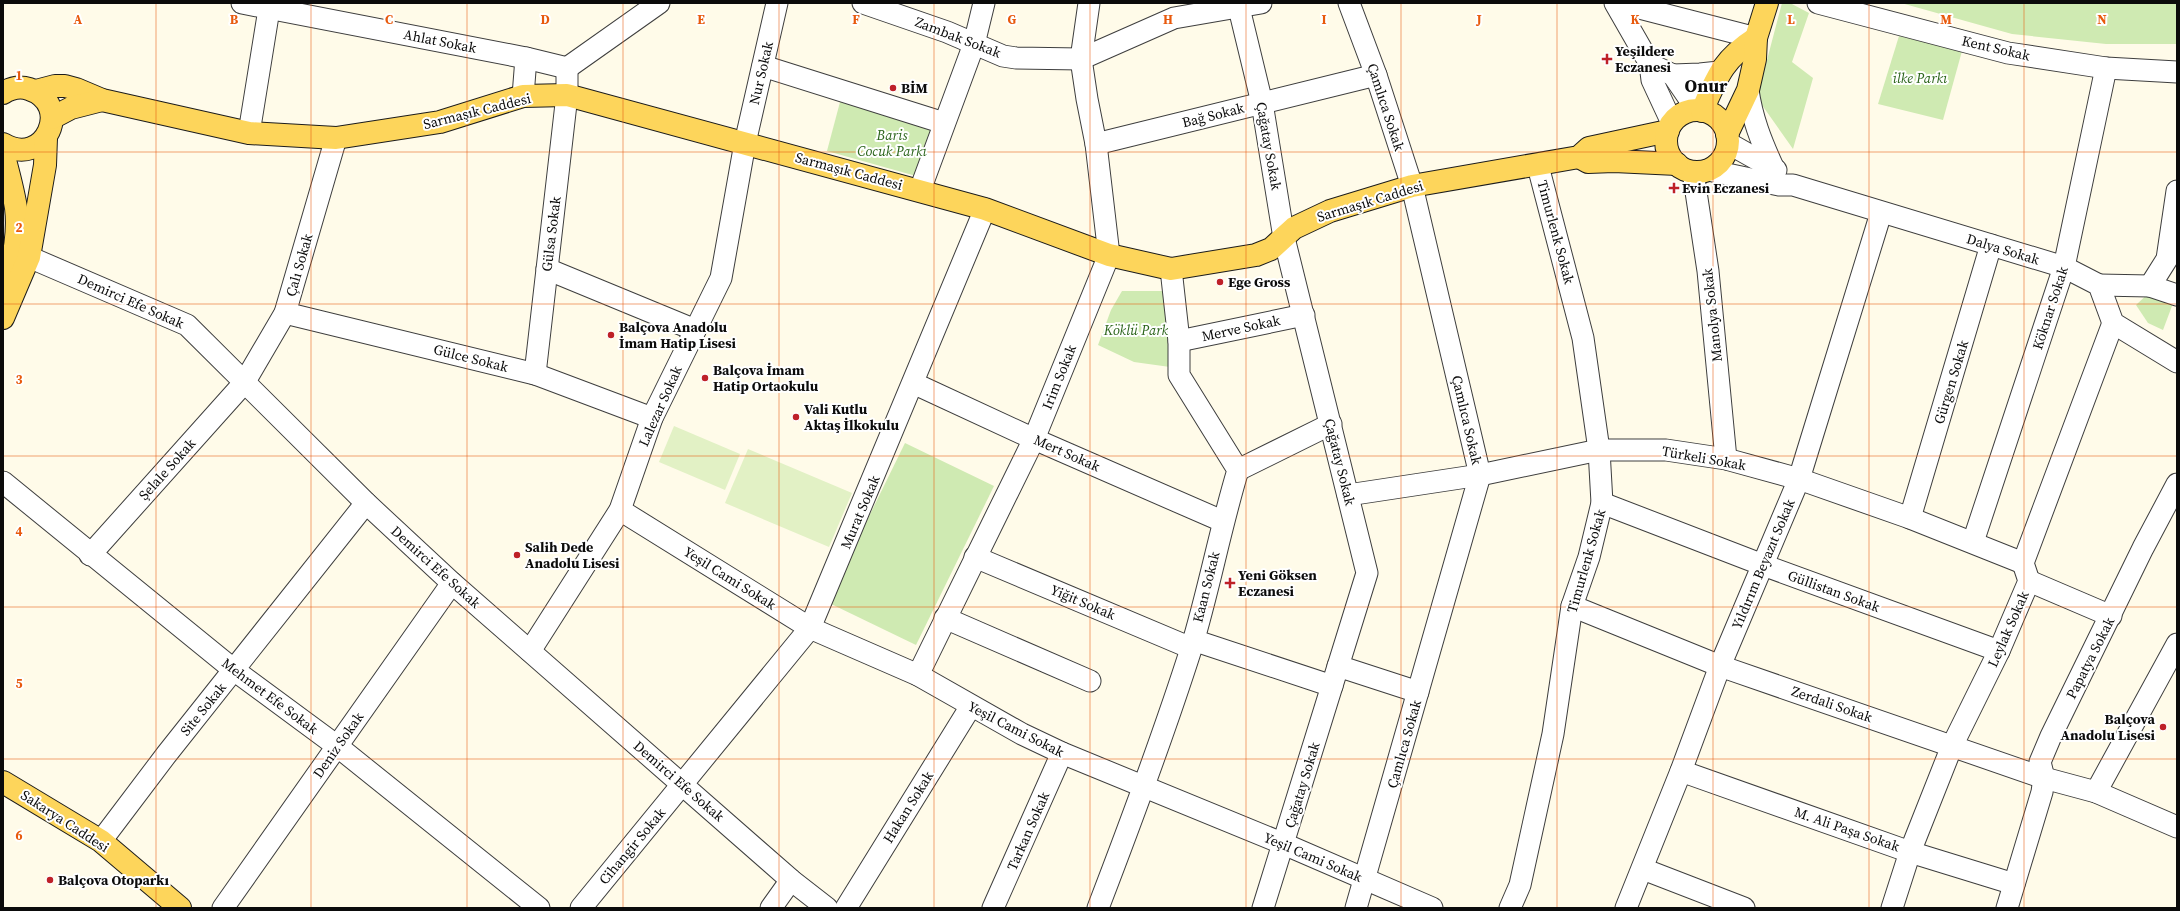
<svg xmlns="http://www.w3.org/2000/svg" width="2180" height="911" font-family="'Source Serif 4',serif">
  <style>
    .green { fill: #cfeab2 }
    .pitch { fill: #e2f1c5 }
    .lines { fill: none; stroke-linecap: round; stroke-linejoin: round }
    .minor-casing { stroke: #3e3e3e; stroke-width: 23 }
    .major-casing { stroke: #1c1c1c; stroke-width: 24 }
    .minor { stroke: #fff; stroke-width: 21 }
    .major { stroke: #fdd55b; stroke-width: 22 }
    .grid { fill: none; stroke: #e8590c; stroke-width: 1; stroke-opacity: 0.55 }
    .poi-dot { fill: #be2028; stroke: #fff; stroke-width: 1.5 }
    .labels { text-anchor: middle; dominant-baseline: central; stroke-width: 4; stroke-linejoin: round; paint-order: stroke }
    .street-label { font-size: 14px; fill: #0b0b0b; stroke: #fff }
    .poi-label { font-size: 14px; font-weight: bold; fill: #0b0b0b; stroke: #fff; text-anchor: start }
    .park-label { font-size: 14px; font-style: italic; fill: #2a641a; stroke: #fff }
    .district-label { font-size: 18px; font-weight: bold; fill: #0b0b0b; stroke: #fff }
    .grid-label { font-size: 13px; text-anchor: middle; font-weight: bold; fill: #e8590c; stroke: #fff; stroke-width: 4; stroke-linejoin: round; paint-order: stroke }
  </style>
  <rect width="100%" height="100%" fill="#fffbe9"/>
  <g class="green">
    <polygon points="1782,3 1790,3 1809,13 1792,62 1813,78 1793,149 1757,98"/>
    <polygon points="1901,3 2177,3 2177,44 2106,44 2012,34"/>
    <polygon points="1899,36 1962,51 1943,120 1878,104"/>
    <polygon points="840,102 933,128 916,176 827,151"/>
    <polygon points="2153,289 2175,298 2163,330 2148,323 2136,305"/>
    <polygon points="1122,291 1164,291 1170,367 1134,362 1098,345 1111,310"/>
    <polygon points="905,443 994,486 916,645 827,602"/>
  </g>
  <g class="pitch">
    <polygon points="674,426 740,454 725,490 659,462"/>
    <polygon points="748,449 852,493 829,547 725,503"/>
  </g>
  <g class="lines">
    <defs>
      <g id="minor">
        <polyline points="242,3 526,58 567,68"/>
        <polyline points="863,3 947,32 1003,56 1016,58 1081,59 1174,18 1261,3"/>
        <polyline points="1349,3 1376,75 1412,186 1480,475 1356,908"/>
        <polyline points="1615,3 1650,64 1652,80 1672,123"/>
        <polyline points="1818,3 2008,53 2106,68 2177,72"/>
        <polyline points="1628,5 1756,38"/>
        <polyline points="1239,8 1262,103 1284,238 1367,573 1263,908"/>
        <polyline points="1650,64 1673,75 1697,110"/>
        <polyline points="763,66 944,123"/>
        <polyline points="567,68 659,3"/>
        <polyline points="1673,75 1700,74 1719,72"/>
        <path d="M1748 90C1752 118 1761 141 1773 167"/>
        <polyline points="523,96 526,58"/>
        <polyline points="249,133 270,3"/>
        <polyline points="1728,143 1776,170"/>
        <polyline points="1096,144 1376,75"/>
        <polyline points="1708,170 1779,185 1793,185 2064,267 2099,285 2113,323 2177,362"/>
        <polyline points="1693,172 1708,271 1726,459"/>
        <polyline points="920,190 974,44 984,3"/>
        <polyline points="15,251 187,325 366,503 452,583 791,880 827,908"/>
        <polyline points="547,269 695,330"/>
        <polyline points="2099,285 2150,286 2167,259 2177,191"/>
        <polyline points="2150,286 2177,295"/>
        <polyline points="285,313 535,374 652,418"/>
        <polyline points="1179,341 1304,315"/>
        <polyline points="535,374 567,95 567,68"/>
        <polyline points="913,383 1034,439 1222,521"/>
        <polyline points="1238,470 1331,424"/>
        <polyline points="3,482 234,670 337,746 539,908"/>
        <polyline points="1348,495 1480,475 1599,450 1666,450 1726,459 1799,479 1910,518 2023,563"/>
        <polyline points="1602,503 1763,565 1999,651"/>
        <polyline points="620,510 810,628 918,675 1022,734 1062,753 1284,844 1432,908"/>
        <polyline points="1910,518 1991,245"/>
        <polyline points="1973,542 2064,267 2106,68"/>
        <polyline points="90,555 244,383 285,313 336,138"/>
        <polyline points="975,557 1191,648"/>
        <polyline points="2029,581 2111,616"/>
        <polyline points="1572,606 1720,666 2044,778 2096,792 2177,827"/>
        <polyline points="945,618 1090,681"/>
        <polyline points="1193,640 1332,686"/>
        <polyline points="530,651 620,510 652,418 721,278 745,143 777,3"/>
        <polyline points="1338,666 1418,692"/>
        <polyline points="918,675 1034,439 1109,255 1096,144 1087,99 1081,59 1089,3"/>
        <polyline points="1681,771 1910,852 2014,884"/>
        <polyline points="2096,792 2177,644"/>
        <polyline points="101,841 166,755 366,503"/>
        <polyline points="1643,869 1744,908"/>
        <polyline points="223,908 452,583"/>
        <polyline points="581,908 810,628 985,209"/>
        <polyline points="771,908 791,880"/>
        <polyline points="846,908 971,706"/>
        <polyline points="993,908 1062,753"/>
        <path d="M1098 908C1131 822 1163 737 1191 649 1209 590 1220 529 1238 470L1179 375V341L1171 269"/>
        <polyline points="1510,908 1520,885 1553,734 1572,606 1589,557 1602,503 1599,450 1583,338 1538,166"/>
        <polyline points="1626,908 1681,771 1720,666 1799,479 1881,213"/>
        <polyline points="1892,908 1910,852 1952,746 1999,651 2029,581 2023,563 2113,323"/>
        <polyline points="2007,908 2042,792 2044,778 2040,762 2051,736 2143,548 2177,484"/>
      </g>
      <g id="major">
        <polyline points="36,91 55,86 65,86 76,89 102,100 249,133 336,138 440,122 523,96 567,95 985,209 1109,255 1171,269 1256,255 1271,249 1294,228 1330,211 1412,186 1579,157 1589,148 1668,131"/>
        <path d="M3 93C11 88 20 86 29 89 74 104 45 169 3 144"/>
        <circle cx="1697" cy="141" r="31"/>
        <path d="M1702 111C1717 77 1723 59 1756 38"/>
        <polyline points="52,118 71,108 102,100"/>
        <polyline points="1727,134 1748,90 1755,59 1756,38 1767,3"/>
        <path d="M3 153C8 171 13 190 16 208 19 232 14 256 8 280"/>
        <polyline points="1579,157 1588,162 1614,161 1677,164"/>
        <polyline points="3,318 29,257 45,165 46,138"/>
        <polyline points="3,782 101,841 180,908"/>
      </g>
    </defs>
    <use href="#minor" class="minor-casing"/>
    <use href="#major" class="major-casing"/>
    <use href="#minor" class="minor"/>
    <use href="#major" class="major"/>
  </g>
  <path class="grid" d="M156 3V908M311 3V908M467 3V908M623 3V908M779 3V908M934 3V908M1090 3V908M1246 3V908M1401 3V908M1557 3V908M1713 3V908M1869 3V908M2024 3V908M3 152H2177M3 304H2177M3 456H2177M3 607H2177M3 759H2177"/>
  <g class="poi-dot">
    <path d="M1605 53h4v4h4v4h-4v4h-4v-4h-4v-4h4z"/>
    <circle cx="893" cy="88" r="4"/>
    <path d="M1672 182h4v4h4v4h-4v4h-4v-4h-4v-4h4z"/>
    <circle cx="1220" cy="282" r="4"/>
    <circle cx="611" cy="335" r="4"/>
    <circle cx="705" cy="378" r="4"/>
    <circle cx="796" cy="417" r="4"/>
    <circle cx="517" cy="555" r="4"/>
    <path d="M1228 577h4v4h4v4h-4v4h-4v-4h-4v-4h4z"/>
    <circle cx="2163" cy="727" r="4"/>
    <circle cx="50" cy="880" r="4"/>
  </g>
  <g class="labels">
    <g class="street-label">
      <text transform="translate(958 37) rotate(21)">Zambak Sokak</text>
      <text transform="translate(440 41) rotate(11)">Ahlat Sokak</text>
      <text transform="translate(1996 48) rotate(13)">Kent Sokak</text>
      <text transform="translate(761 73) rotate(-77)">Nur Sokak</text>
      <text transform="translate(1386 107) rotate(72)">Çamlıca Sokak</text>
      <text transform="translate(477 111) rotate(-14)">Sarmaşık Caddesi</text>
      <text transform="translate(1213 115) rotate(-14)">Bağ Sokak</text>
      <text transform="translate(1269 146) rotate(80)">Çağatay Sokak</text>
      <text transform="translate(849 171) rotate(15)">Sarmaşık Caddesi</text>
      <text transform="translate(1370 201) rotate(-17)">Sarmaşık Caddesi</text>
      <text transform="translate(1556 232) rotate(75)">Timurlenk Sokak</text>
      <text transform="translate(551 234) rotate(-83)">Gülsa Sokak</text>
      <text transform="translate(2003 249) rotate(17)">Dalya Sokak</text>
      <text transform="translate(299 265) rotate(-74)">Çalı Sokak</text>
      <text transform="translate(131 301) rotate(24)">Demirci Efe Sokak</text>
      <text transform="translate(2050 308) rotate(-72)">Köknar Sokak</text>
      <text transform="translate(1712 315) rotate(-96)">Manolya Sokak</text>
      <text transform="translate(1241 328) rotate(-12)">Merve Sokak</text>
      <text transform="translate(471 358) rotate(14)">Gülce Sokak</text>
      <text transform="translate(1059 377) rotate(-68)">Irim Sokak</text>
      <text transform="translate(1951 382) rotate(-73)">Gürgen Sokak</text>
      <text transform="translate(660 406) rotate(-66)">Lalezar Sokak</text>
      <text transform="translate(1467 420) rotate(77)">Çamlıca Sokak</text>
      <text transform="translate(1067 453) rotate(24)">Mert Sokak</text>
      <text transform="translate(1704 458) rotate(10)">Türkeli Sokak</text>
      <text transform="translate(1340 462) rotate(76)">Çağatay Sokak</text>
      <text transform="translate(167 469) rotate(-48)">Şelale Sokak</text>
      <text transform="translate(860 512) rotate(-67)">Murat Sokak</text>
      <text transform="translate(1586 561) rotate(-74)">Timurlenk Sokak</text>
      <text transform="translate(1763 564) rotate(-67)">Yıldırım Beyazıt Sokak</text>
      <text transform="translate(436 567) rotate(42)">Demirci Efe Sokak</text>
      <text transform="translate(730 578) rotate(32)">Yeşil Cami Sokak</text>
      <text transform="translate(1206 587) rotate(-76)">Kaan Sokak</text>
      <text transform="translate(1834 591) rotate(20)">Güllistan Sokak</text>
      <text transform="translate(1083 602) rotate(23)">Yiğit Sokak</text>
      <text transform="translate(2008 629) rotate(-66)">Leylak Sokak</text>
      <text transform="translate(2090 658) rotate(-63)">Papatya Sokak</text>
      <text transform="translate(270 696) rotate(37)">Mehmet Efe Sokak</text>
      <text transform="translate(1832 704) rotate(19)">Zerdali Sokak</text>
      <text transform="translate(203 709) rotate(-51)">Site Sokak</text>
      <text transform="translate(1016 729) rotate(27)">Yeşil Cami Sokak</text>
      <text transform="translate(1404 744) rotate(-74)">Çamlıca Sokak</text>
      <text transform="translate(338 745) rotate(-55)">Deniz Sokak</text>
      <text transform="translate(679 781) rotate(41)">Demirci Efe Sokak</text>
      <text transform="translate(1302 785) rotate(-73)">Çağatay Sokak</text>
      <text transform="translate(908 807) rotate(-58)">Hakan Sokak</text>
      <text transform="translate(65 821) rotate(33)">Sakarya Caddesi</text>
      <text transform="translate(1847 829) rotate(19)">M. Ali Paşa Sokak</text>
      <text transform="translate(1028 831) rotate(-66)">Tarkan Sokak</text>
      <text transform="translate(632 846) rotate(-50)">Cihangir Sokak</text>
      <text transform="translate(1313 857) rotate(23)">Yeşil Cami Sokak</text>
    </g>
    <g class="poi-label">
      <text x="1615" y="51">Yeşildere<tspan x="1615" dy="16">Eczanesi</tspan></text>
      <text x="901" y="88">BİM</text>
      <text x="1682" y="188">Evin Eczanesi</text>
      <text x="1228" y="282">Ege Gross</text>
      <text x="619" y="327">Balçova Anadolu<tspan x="619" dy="16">İmam Hatip Lisesi</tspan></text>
      <text x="713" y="370">Balçova İmam<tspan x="713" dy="16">Hatip Ortaokulu</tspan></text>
      <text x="804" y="409">Vali Kutlu<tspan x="804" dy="16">Aktaş İlkokulu</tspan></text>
      <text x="525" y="547">Salih Dede<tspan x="525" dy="16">Anadolu Lisesi</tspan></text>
      <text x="1238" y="575">Yeni Göksen<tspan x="1238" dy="16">Eczanesi</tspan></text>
      <text x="2155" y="719" text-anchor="end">Balçova<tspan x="2155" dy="16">Anadolu Lisesi</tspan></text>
      <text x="58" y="880">Balçova Otoparkı</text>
    </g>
    <g class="park-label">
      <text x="1920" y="78">ilke Parkı</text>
      <text x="892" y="135">Baris<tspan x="892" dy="16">Cocuk Parkı</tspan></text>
      <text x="1136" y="330">Köklü Park</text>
    </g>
    <g class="district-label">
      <text x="1706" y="85">Onur</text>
    </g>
  </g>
  <g class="grid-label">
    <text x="78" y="24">A</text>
    <text x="234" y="24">B</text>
    <text x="389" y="24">C</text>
    <text x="545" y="24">D</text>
    <text x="701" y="24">E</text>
    <text x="856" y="24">F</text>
    <text x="1012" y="24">G</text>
    <text x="1168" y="24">H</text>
    <text x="1324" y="24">I</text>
    <text x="1479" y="24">J</text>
    <text x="1635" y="24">K</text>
    <text x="1791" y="24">L</text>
    <text x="1946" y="24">M</text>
    <text x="2102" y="24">N</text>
    <text x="19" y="80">1</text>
    <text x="19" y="232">2</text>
    <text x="19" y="384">3</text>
    <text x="19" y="536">4</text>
    <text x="19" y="688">5</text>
    <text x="19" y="840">6</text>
  </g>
  <rect width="2180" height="911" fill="none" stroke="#0b0b0b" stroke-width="8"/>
</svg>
